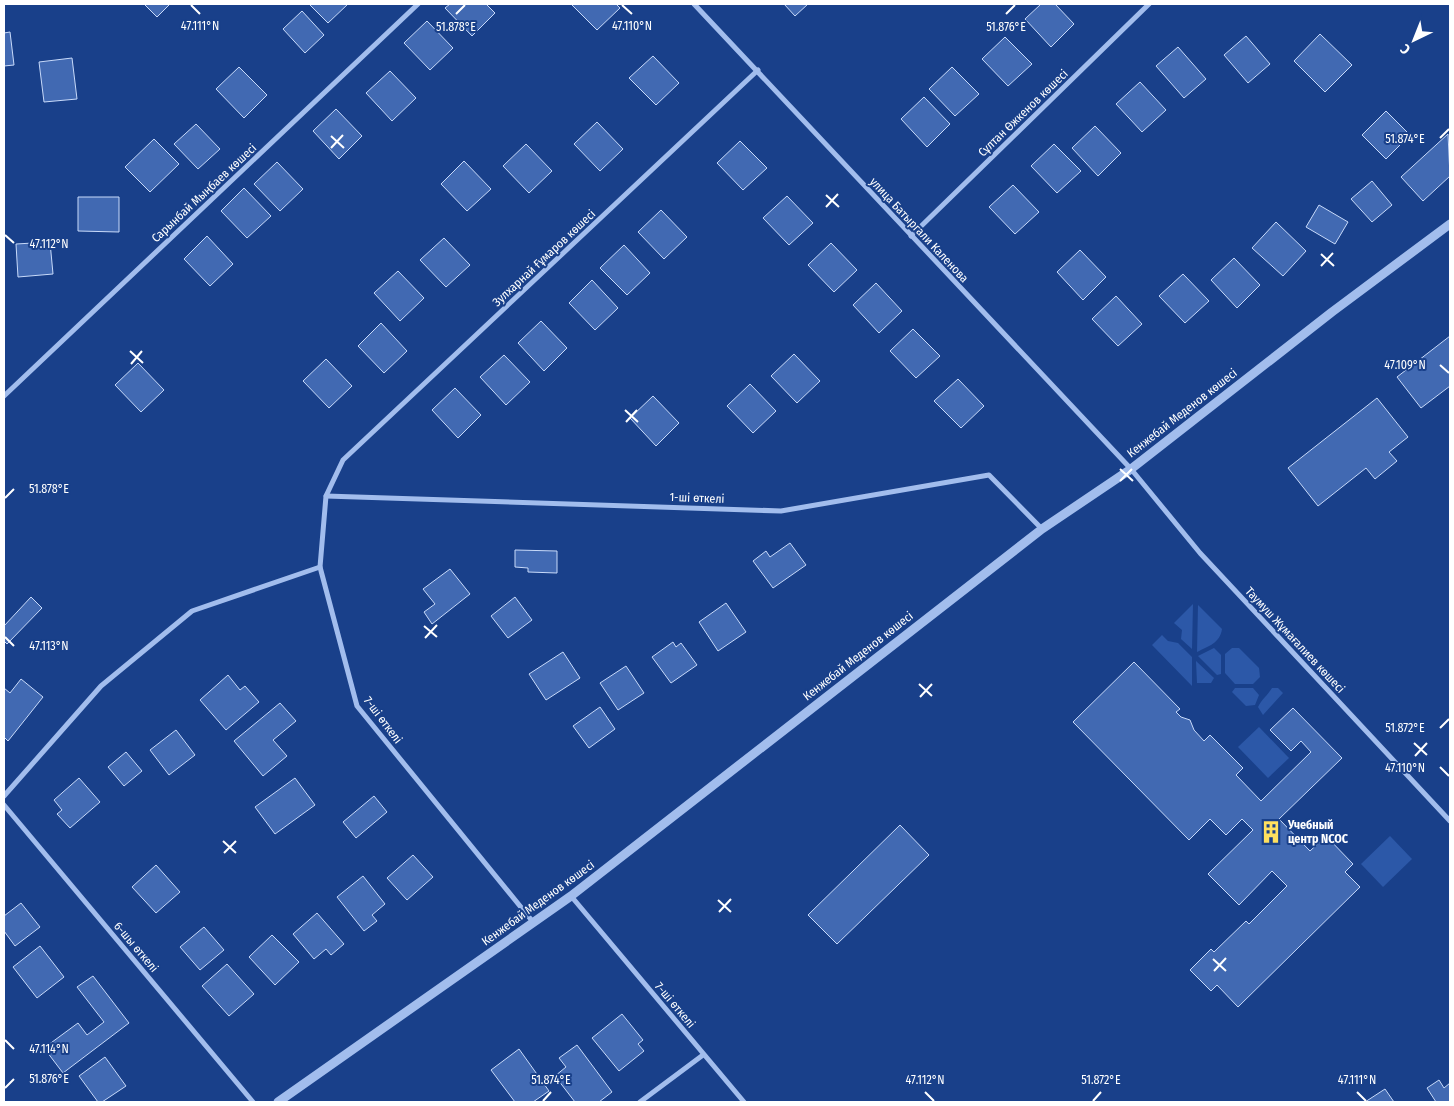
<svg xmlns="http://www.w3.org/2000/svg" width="1454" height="1106" font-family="'Fira Sans Condensed',sans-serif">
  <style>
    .green { fill: #2c58a8 }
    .building { fill: #4169b2; stroke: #c8dafa }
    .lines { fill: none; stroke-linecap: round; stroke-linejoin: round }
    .minor { stroke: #a2bded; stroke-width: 5 }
    .tertiary { stroke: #a2bded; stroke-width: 9 }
    .ticks { fill: none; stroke: #fff; stroke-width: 2 }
    .labels { text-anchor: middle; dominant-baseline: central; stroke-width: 4; stroke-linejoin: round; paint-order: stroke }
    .street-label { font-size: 12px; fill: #fff; stroke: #19408a }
    .poi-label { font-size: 12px; font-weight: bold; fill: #fff; stroke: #19408a; text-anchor: start }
    .ticks-label { font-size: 12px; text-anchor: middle; fill: #fff; stroke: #19408a; stroke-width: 4; stroke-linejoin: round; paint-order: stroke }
  </style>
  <rect width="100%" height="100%" fill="#19408a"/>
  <g class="green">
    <polygon points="1193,604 1192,649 1181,639 1182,630 1174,623"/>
    <path d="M1198 605 1222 629C1220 643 1209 646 1197 652Z"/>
    <polygon points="1162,635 1168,641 1178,643 1192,657 1192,686 1152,645"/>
    <polygon points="1214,648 1221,655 1221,674 1217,675 1198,656"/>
    <polygon points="1232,648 1239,648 1259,668 1260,677 1253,684 1235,684 1225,673 1225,654"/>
    <polygon points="1196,661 1214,678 1211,683 1197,683"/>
    <polygon points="1235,688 1253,688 1259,695 1255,705 1246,706 1232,692"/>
    <path d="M1272 688H1278L1283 693 1263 715 1258 707C1262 699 1267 696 1272 688Z"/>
    <polygon points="1259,727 1289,758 1268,778 1238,747"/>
    <polygon points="1390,836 1412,859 1383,887 1361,864"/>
  </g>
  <g class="building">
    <polygon points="144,4 170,4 157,17"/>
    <polygon points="309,4 348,4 328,23"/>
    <polygon points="450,4 486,4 495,13 472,36 445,8"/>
    <polygon points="571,4 616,4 620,8 597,30"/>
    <polygon points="784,4 808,4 795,16"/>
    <polygon points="1041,4 1055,4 1074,24 1051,47 1025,19"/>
    <polygon points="302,11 324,35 305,53 283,29"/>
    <polygon points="427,21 453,48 430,70 404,43"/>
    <polygon points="10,32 14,65 4,66 4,33"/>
    <polygon points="1320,34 1352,65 1325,92 1294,61"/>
    <polygon points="1246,36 1270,64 1248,83 1224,55"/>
    <polygon points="1005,37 1032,64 1008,86 982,59"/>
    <polygon points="1178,47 1206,79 1184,98 1156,66"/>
    <polygon points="653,56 679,83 656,105 629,78"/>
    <polygon points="72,58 77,99 44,102 39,62"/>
    <polygon points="239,67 267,95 244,118 216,89"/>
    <polygon points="952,67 979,94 955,116 929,89"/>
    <polygon points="390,71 416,98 392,121 366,93"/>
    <polygon points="1140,82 1166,110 1142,132 1116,104"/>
    <polygon points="924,97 950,124 927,147 901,119"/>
    <polygon points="336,109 362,136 339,159 313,131"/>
    <polygon points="1386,111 1410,135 1386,159 1362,135"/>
    <polygon points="597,122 623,149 600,171 574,144"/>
    <polygon points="196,124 220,149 198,169 174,144"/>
    <polygon points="1095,126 1121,153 1098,176 1072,148"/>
    <polygon points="1448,134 1450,176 1423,201 1401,177"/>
    <polygon points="154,139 179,164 150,192 125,167"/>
    <polygon points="740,141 767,168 743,190 717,163"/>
    <polygon points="526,144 552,171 529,193 503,166"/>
    <polygon points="1054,144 1081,171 1057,193 1031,166"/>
    <polygon points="464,161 491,189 467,211 441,184"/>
    <polygon points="277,162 303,189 280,211 254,184"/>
    <polygon points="1372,181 1392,205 1372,222 1351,199"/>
    <polygon points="1013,185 1039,212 1015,234 989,207"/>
    <polygon points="244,188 271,216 247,238 221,211"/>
    <polygon points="787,196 813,223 789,245 763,218"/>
    <polygon points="78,197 119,197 119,232 78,231"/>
    <polygon points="1319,205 1348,222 1335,244 1306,227"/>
    <polygon points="661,210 687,237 664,259 638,232"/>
    <polygon points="1276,222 1306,251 1283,276 1252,248"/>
    <polygon points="207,236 233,264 210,286 184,259"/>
    <polygon points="444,238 470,265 446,287 420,260"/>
    <polygon points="50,242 53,274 18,277 16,244"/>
    <polygon points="831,243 857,270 834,292 808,265"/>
    <polygon points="624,245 650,273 627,295 600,268"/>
    <polygon points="1080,250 1106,277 1083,300 1057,272"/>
    <polygon points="1234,258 1260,285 1237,308 1211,280"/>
    <polygon points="398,271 424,298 400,321 374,293"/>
    <polygon points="1183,274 1209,301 1185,323 1159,296"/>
    <polygon points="592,280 618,308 595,330 569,303"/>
    <polygon points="876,283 902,311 879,333 853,305"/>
    <polygon points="1116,296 1142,324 1118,346 1092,319"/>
    <polygon points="541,321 567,348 544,371 518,343"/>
    <polygon points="381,323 407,351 384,373 358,346"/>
    <polygon points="913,329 940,356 916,378 890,351"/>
    <polygon points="1450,336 1450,386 1421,408 1397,377"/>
    <polygon points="794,354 820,381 797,403 771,376"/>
    <polygon points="504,355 530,382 506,405 480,377"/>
    <polygon points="326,359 352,386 329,408 303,381"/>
    <polygon points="138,363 164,390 141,412 115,385"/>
    <polygon points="958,379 984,406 961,428 934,401"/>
    <polygon points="750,384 776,411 753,433 727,406"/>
    <polygon points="455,388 481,415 458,438 432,410"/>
    <polygon points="653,396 679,423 656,446 630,418"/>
    <polygon points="1377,398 1408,437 1389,452 1397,461 1375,479 1366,468 1318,506 1288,468"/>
    <polygon points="790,543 806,565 773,588 753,561 766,551 770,557"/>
    <polygon points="515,550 557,551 557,573 528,572 528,568 515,567"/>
    <polygon points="450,569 470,594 432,624 424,612 435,604 423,589"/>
    <polygon points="31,597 42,608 7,644 4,641 4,626"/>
    <polygon points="515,597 532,620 508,638 491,616"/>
    <polygon points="726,603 746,632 718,651 699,622"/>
    <polygon points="673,642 676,647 681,643 697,665 671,683 652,657"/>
    <polygon points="563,652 580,678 546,700 529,674"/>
    <polygon points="1134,662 1180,709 1176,712 1181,717 1190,720 1194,730 1204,741 1210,735 1243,768 1236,775 1261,801 1311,752 1301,741 1291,751 1270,730 1293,708 1342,758 1279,819 1310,851 1326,836 1353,864 1345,872 1360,887 1238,1007 1217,985 1211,991 1190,970 1211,949 1214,952 1246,921 1249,924 1287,886 1272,871 1239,905 1208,874 1253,830 1242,819 1226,835 1210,819 1189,840 1073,722"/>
    <polygon points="626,666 644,693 618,710 600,683"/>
    <polygon points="228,675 240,690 245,686 259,702 226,730 200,700"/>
    <polygon points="21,679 43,697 8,741 4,737 4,688 10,693"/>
    <polygon points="280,703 296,721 273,740 287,756 263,776 234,741"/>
    <polygon points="600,707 615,729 589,748 573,726"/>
    <polygon points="176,730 195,755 169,775 150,750"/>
    <polygon points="126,752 142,771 124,786 108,767"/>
    <polygon points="79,778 100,802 70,828 57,814 62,810 54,800"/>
    <polygon points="295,778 315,805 275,834 255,807"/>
    <polygon points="374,796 387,812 356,838 343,822"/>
    <polygon points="900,825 929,855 837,944 808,915"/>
    <polygon points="413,855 433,877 407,900 387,878"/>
    <polygon points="156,865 180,892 156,913 132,887"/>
    <polygon points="363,876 385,904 372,915 377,921 364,931 337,897"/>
    <polygon points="21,903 40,927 15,946 4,931 4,916"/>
    <polygon points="317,913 344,944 331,955 326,949 314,959 293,934"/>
    <polygon points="204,927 224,950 200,970 180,947"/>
    <polygon points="272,935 299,962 275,985 249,957"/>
    <polygon points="40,946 64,977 37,998 13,967"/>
    <polygon points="227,964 254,994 229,1016 202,986"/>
    <polygon points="93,976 129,1023 63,1073 44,1048 78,1023 87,1035 104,1022 77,987"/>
    <polygon points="622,1014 643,1040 638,1044 644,1051 619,1071 592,1038"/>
    <polygon points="577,1045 612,1092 599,1102 575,1102 555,1076 566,1067 559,1058"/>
    <polygon points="519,1049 549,1091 533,1102 515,1102 491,1070"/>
    <polygon points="105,1057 126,1086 102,1102 98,1102 79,1076"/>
    <polygon points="1439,1080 1444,1088 1450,1083 1450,1102 1436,1102 1427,1088"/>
    <polygon points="1385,1089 1394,1102 1365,1102"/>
  </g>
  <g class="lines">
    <g class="minor">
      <polyline points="694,4 1131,469 1200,553 1450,821"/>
      <polyline points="911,236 1149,4"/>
      <polyline points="4,396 418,4"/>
      <polyline points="326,496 781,511 989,475 1042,529"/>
      <polyline points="4,796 101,686 192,611 320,567"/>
      <polyline points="4,805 253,1102"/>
      <polyline points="571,896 744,1102"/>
      <polyline points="533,922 357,706 320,567 326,496 343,460 758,70"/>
      <polyline points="640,1102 703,1055"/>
    </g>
    <polyline class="tertiary" points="278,1102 571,896 1042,529 1131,469 1332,312 1450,224"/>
  </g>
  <path class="ticks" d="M191 5 200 14M622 5 632 14M456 14 465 5M1006 14 1015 5M331 136 344 148M1440 138 1449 129M331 148 343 135M826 195 839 207M826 207 838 194M5 235 14 243M1321 254 1334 266M1321 266 1333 253M130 351 143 363M131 364 142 351M1440 365 1449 373M625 410 638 422M626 422 637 410M1120 469 1133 481M1120 481 1132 469M5 498 14 489M424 626 437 637M5 637 14 646M425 638 437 625M919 684 932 696M920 697 932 684M1440 728 1449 719M1414 743 1427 755M1415 756 1427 743M1440 767 1449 776M223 841 236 853M224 853 236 841M718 900 731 912M719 912 731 899M1213 959 1226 971M1214 971 1226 958M5 1040 14 1049M5 1088 14 1079M925 1092 934 1101M1357 1092 1366 1101M543 1101 551 1092M1093 1101 1101 1092"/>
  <defs>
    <symbol id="building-bare" viewBox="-9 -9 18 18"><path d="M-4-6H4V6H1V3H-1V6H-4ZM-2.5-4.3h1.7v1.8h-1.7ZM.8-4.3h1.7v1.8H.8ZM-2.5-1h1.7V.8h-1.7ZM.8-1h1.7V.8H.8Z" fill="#ffe05f" stroke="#19408a" stroke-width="2.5" paint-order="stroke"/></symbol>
  </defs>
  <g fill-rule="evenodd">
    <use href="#building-bare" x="1255" y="816" width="32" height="32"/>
  </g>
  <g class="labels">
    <g class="street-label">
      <text transform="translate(1023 113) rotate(-44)">Сұлтан Өжкенов көшесі</text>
      <text transform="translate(204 193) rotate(-43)">Сарынбай Мыңбаев көшесі</text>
      <text transform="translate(919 230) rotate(47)">улица Батыргали Каленова</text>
      <text transform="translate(544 258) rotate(-43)">Зулхарнай Ғұмаров көшесі</text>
      <text transform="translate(1182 413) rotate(-38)">Кенжебай Меденов көшесі</text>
      <text transform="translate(697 498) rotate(2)">1-ші өткелі</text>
      <text transform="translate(1295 640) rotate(47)">Таумуш Жұмағалиев көшесі</text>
      <text transform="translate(858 656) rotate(-38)">Кенжебай Меденов көшесі</text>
      <text transform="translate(383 720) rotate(53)">7-ші өткелі</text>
      <text transform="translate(538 903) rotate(-36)">Кенжебай Меденов көшесі</text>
      <text transform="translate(136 947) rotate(50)">6-шы өткелі</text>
      <text transform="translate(675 1005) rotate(50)">7-ші өткелі</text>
    </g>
    <g class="poi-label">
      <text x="1288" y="825">Учебный<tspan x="1288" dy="14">центр NCOC</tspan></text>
    </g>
  </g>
  <g class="ticks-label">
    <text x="200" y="30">47.111°N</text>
    <text x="632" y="30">47.110°N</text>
    <text x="456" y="31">51.878°E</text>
    <text x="1006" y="31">51.876°E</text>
    <text x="1405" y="143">51.874°E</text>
    <text x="49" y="248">47.112°N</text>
    <text x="1405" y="369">47.109°N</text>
    <text x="49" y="493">51.878°E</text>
    <text x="49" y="650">47.113°N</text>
    <text x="1405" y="732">51.872°E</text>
    <text x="1405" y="772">47.110°N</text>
    <text x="49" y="1053">47.114°N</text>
    <text x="49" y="1083">51.876°E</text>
    <text x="551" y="1084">51.874°E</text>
    <text x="1101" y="1084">51.872°E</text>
    <text x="925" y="1084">47.112°N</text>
    <text x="1357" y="1084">47.111°N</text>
  </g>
  <rect width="1454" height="1106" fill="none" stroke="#ffffff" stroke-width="10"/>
  <g transform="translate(1414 40) rotate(223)" stroke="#19408a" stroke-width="4" paint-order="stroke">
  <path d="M0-4L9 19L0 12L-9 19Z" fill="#ffffff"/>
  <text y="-8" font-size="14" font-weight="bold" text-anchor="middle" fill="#ffffff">С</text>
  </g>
</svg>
